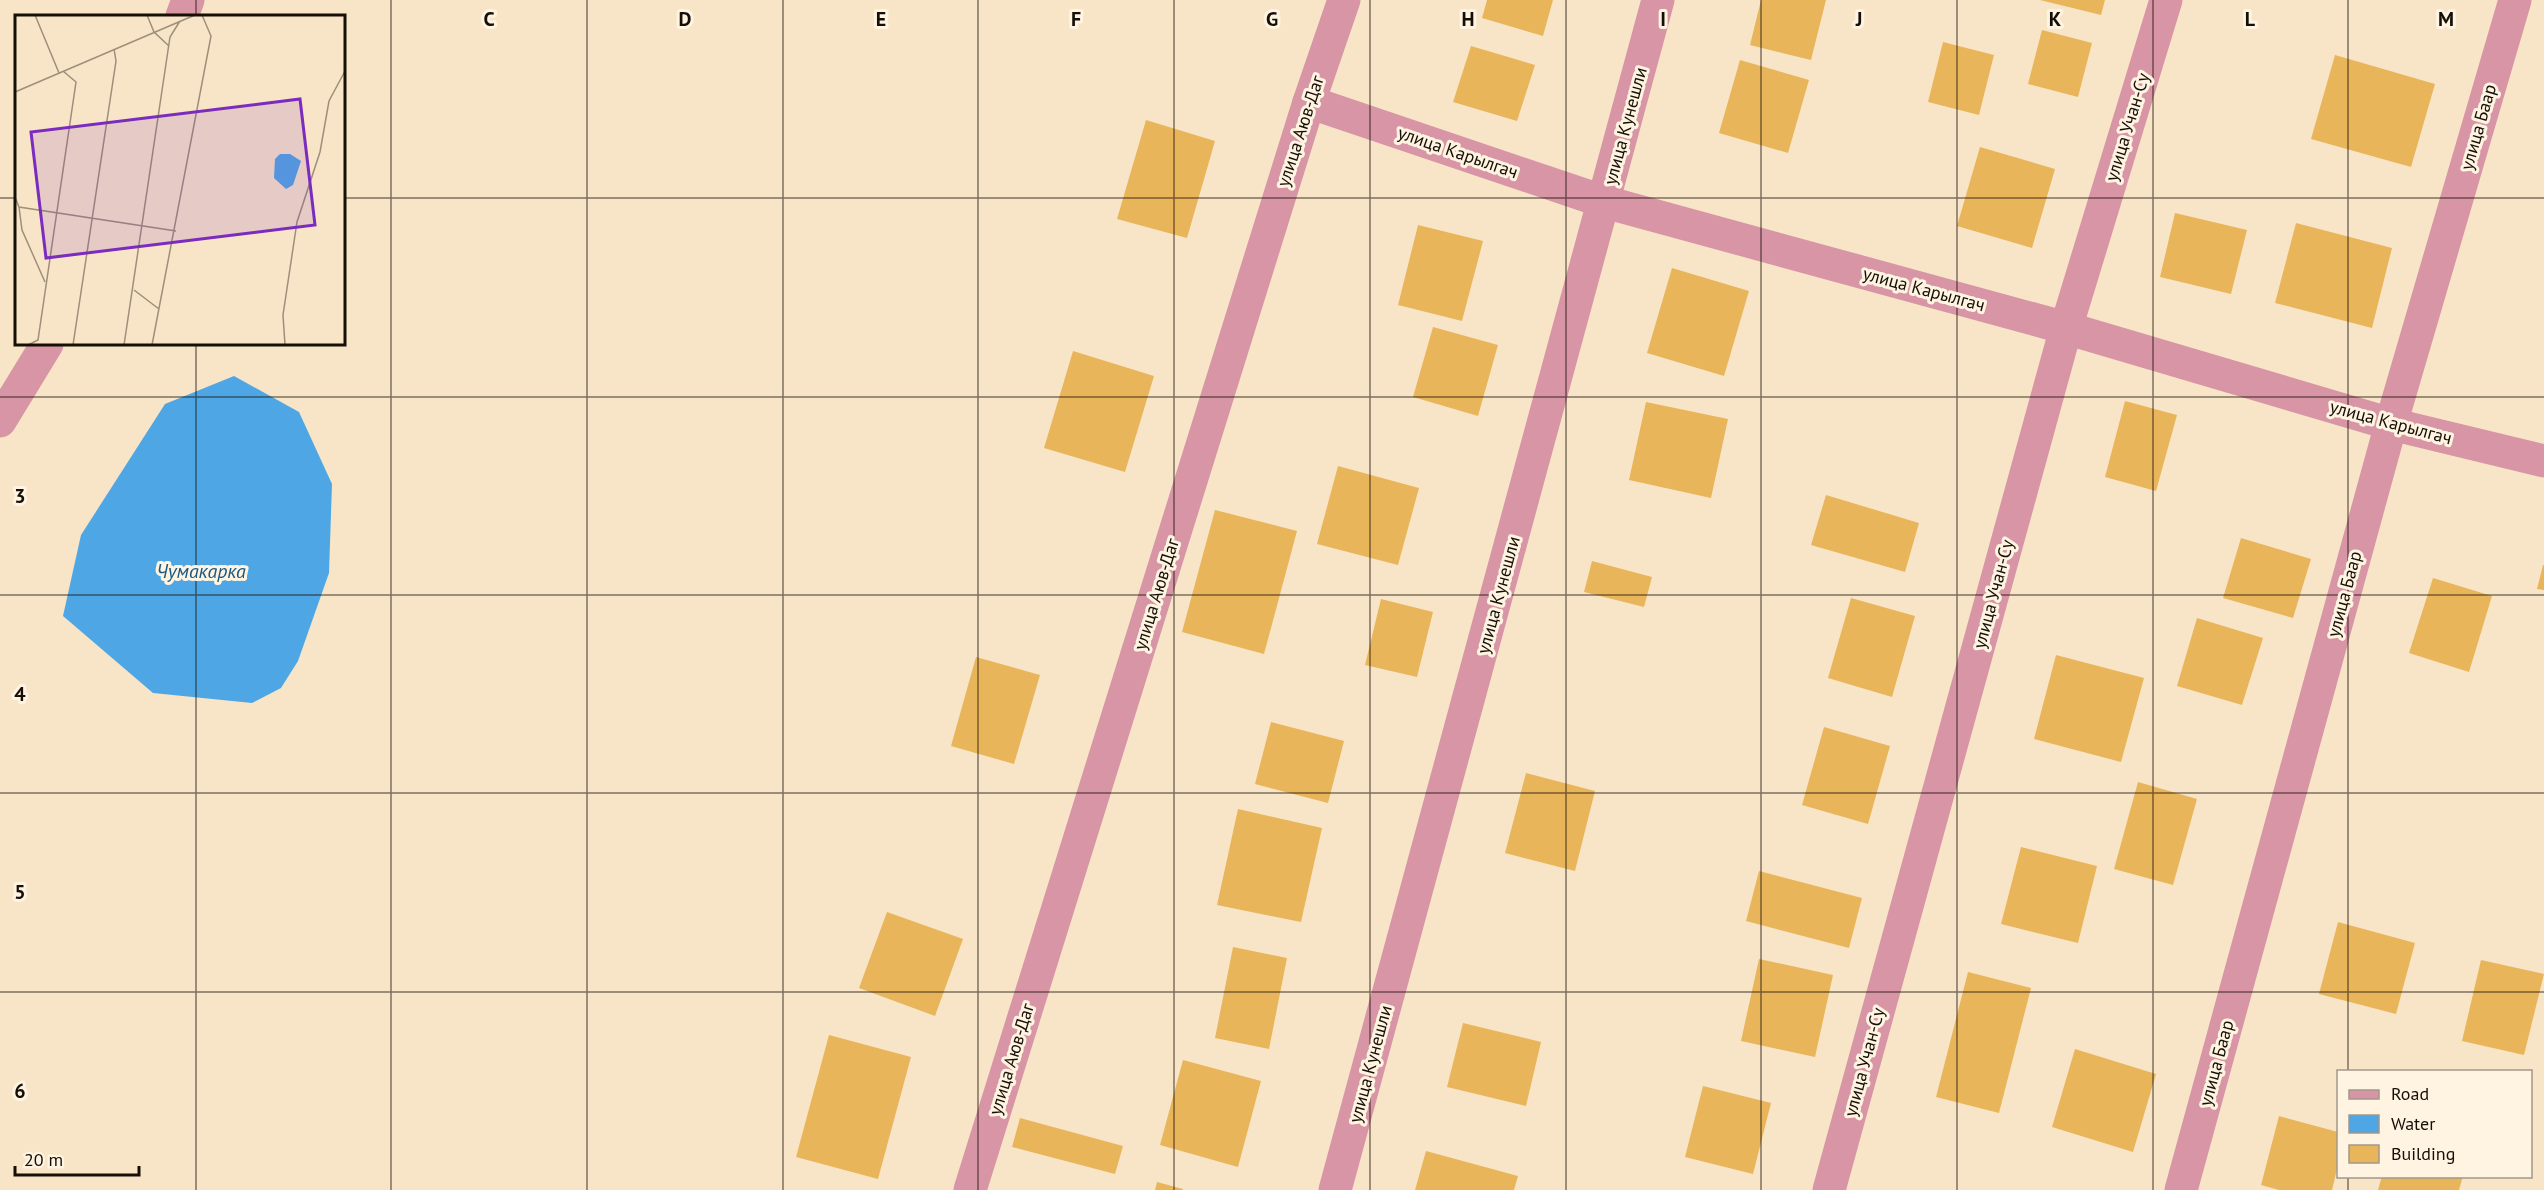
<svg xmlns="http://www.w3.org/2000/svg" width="2544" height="1190" font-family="'PT Sans',sans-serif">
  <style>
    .water { fill: #4ea7e4 }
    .building { fill: #e9b55a }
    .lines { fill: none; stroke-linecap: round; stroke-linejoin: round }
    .minor { stroke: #d795a5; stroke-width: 33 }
    .grid { fill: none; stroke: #150f06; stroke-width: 1.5; stroke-opacity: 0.55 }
    .labels { text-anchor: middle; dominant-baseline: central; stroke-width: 6; stroke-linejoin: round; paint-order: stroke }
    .street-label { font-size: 18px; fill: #150f06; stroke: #fff4e2 }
    .water-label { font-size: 20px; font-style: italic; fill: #195982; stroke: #fff4e2 }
    .inset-road { fill: none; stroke: #9d8f7a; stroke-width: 1.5 }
    .view { fill: #7b2cbf; fill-opacity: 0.15; stroke: #7b2cbf; stroke-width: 3 }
    .inset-edge { fill: none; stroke: #150f06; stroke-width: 3 }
    .grid-label { font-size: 20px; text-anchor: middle; font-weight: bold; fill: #150f06; stroke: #fff4e2; stroke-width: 6; stroke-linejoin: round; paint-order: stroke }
  </style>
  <rect width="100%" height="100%" fill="#f8e5c8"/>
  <polygon class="water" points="234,376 299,412 332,484 329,573 298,661 281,688 252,703 153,693 63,616 81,535 165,404"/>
  <g class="building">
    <polygon points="1487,0 1553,0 1543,36 1482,18"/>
    <polygon points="1761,0 1826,0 1811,60 1750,45"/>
    <polygon points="2040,0 2105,0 2101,15"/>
    <polygon points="2042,30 2092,43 2078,97 2028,84"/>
    <polygon points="1943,42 1994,55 1979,115 1928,102"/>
    <polygon points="1471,46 1535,65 1517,121 1453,102"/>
    <polygon points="2335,55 2435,84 2411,167 2311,139"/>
    <polygon points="1740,60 1809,80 1788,153 1719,133"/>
    <polygon points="1146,120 1215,141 1187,238 1117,219"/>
    <polygon points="1980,147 2055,169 2032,248 1957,226"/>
    <polygon points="2175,213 2247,230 2231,294 2160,277"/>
    <polygon points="2296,223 2392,248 2372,328 2275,303"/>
    <polygon points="1418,225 1483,241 1462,321 1398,305"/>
    <polygon points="1672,268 1749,291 1724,376 1647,353"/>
    <polygon points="1433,327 1498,345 1478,416 1413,397"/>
    <polygon points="1073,351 1154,376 1125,472 1044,448"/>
    <polygon points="2125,401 2177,415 2156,491 2105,477"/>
    <polygon points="1646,402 1728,419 1711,498 1629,480"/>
    <polygon points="1338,466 1419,488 1398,565 1317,544"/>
    <polygon points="1826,495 1919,523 1905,572 1811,545"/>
    <polygon points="1215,510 1297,531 1264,654 1182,632"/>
    <polygon points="2241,538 2311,559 2293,618 2223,598"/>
    <polygon points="1592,561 1652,577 1644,607 1584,592"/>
    <polygon points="2543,565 2544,565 2544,590 2537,589"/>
    <polygon points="2433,578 2492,596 2469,672 2409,653"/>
    <polygon points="1851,598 1915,616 1892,697 1828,678"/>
    <polygon points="1381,599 1433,612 1417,677 1365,665"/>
    <polygon points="2197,618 2263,638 2242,705 2177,686"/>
    <polygon points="2056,655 2144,678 2121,762 2034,739"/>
    <polygon points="976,657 1040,675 1014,764 951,746"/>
    <polygon points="1271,722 1344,741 1328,803 1255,784"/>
    <polygon points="1824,727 1890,746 1868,824 1802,805"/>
    <polygon points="1526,773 1595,791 1575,871 1505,853"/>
    <polygon points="2138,782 2197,799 2173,885 2114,869"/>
    <polygon points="1238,809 1322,828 1301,922 1217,905"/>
    <polygon points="2021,847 2097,866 2078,943 2001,924"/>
    <polygon points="1759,871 1862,898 1849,948 1746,921"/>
    <polygon points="887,912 963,939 935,1016 859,988"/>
    <polygon points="2338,922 2415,943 2396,1014 2319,994"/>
    <polygon points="1233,947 1287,958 1269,1049 1215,1038"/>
    <polygon points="1759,959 1833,975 1815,1057 1741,1041"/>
    <polygon points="2481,960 2544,974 2524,1055 2462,1041"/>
    <polygon points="1968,972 2031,988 1999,1113 1936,1097"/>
    <polygon points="1463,1023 1541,1042 1526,1106 1447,1087"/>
    <polygon points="829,1035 911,1057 878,1179 796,1157"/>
    <polygon points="2075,1049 2156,1074 2133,1152 2052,1127"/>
    <polygon points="1183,1060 1261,1081 1238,1167 1160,1145"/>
    <polygon points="1703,1086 1771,1103 1753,1174 1685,1157"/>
    <polygon points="2279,1116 2338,1132 2338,1165 2332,1190 2279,1190 2261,1185"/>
    <polygon points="1020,1118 1123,1146 1115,1174 1012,1147"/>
    <polygon points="1426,1151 1518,1176 1514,1190 1415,1190"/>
    <polygon points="2382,1176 2463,1176 2459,1190 2378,1190"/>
    <polygon points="1157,1182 1183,1189 1183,1190 1155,1190"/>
  </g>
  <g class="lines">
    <g class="minor">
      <polyline points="182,16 188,0"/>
      <polyline points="1309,102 1605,202 2066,328 2391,424 2544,461"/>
      <polyline points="0,421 47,344"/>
      <polyline points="970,1190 1309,102 1344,0"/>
      <polyline points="1335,1190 1658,0"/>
      <polyline points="1829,1190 2066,328 2166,0"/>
      <polyline points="2181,1190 2391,424 2515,0"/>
    </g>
  </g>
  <path class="grid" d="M196 0V16M391 0V1190M587 0V1190M783 0V1190M978 0V1190M1174 0V1190M1370 0V1190M1566 0V1190M1761 0V1190M1957 0V1190M2153 0V1190M2348 0V1072M0 198H16M344 198H2544M196 344V1190M0 397H2544M0 595H2544M0 793H2544M0 992H2544M2348 1176V1190"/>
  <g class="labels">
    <g class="street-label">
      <text transform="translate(1625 126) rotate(-75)">улица Кунешли</text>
      <text transform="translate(2127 127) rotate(-73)">улица Учан-Су</text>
      <text transform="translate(2478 127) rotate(-74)">улица Баар</text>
      <text transform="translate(1300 131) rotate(-72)">улица Аюв-Даг</text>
      <text transform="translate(1458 152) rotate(19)">улица Карылгач</text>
      <text transform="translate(1924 289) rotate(15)">улица Карылгач</text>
      <text transform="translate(2391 422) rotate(15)">улица Карылгач</text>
      <text transform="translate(1156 594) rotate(-73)">улица Аюв-Даг</text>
      <text transform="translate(1993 594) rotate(-75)">улица Учан-Су</text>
      <text transform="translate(2344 594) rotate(-75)">улица Баар</text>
      <text transform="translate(1498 595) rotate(-75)">улица Кунешли</text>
      <text transform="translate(1011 1059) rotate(-73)">улица Аюв-Даг</text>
      <text transform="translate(1864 1062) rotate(-75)">улица Учан-Су</text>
      <text transform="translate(2216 1063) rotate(-75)">улица Баар</text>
      <text transform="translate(1370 1064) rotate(-75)">улица Кунешли</text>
    </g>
    <g class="water-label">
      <text x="201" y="571">Чумакарка</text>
    </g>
  </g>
  <g transform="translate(15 15)">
    <rect width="330" height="330" fill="#f8e5c8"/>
    <path d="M265 139H275L286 146 278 170 271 174 259 163 260 144Z" fill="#4ea7e4"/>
    <path class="inset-road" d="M20 0 44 58M132 0 139 17 154 31M0 77 180 0M0 182 4 192 161 216M4 192 7 215 30 267M119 275 144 294M13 330 23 325 61 67 48 56M58 330 101 46 99 34M109 330 155 22 165 6M137 330 196 21 187 0M270 330 268 300 282 207 305 137 314 86 330 56"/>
    <path class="view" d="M285 84 300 210 31 243 16 117Z"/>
    <rect width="330" height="330" class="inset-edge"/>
  </g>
  <g class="grid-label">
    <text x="489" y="26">C</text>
    <text x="685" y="26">D</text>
    <text x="881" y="26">E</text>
    <text x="1076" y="26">F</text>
    <text x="1272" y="26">G</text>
    <text x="1468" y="26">H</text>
    <text x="1663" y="26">I</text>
    <text x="1859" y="26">J</text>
    <text x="2055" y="26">K</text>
    <text x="2250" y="26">L</text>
    <text x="2446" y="26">M</text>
    <text x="20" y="503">3</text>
    <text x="20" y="701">4</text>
    <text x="20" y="899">5</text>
    <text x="20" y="1098">6</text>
  </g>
  <rect x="2337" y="1070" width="195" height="108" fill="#fff4e2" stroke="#a1988a" stroke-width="1.5"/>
  <rect x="2349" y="1090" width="30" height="9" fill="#d795a5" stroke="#a1988a" stroke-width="1.5"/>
  <text x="2391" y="1100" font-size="18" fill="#150f06">Road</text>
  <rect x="2349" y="1115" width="30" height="18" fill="#4ea7e4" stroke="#a1988a" stroke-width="1.5"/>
  <text x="2391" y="1130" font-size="18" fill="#150f06">Water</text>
  <rect x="2349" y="1145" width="30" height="18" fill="#e9b55a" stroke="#a1988a" stroke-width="1.5"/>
  <text x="2391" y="1160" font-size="18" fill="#150f06">Building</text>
  <path d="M15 1166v9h124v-9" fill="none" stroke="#150f06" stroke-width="3"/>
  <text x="24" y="1166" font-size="18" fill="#150f06" stroke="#fff4e2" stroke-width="4.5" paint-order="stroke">20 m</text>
</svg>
